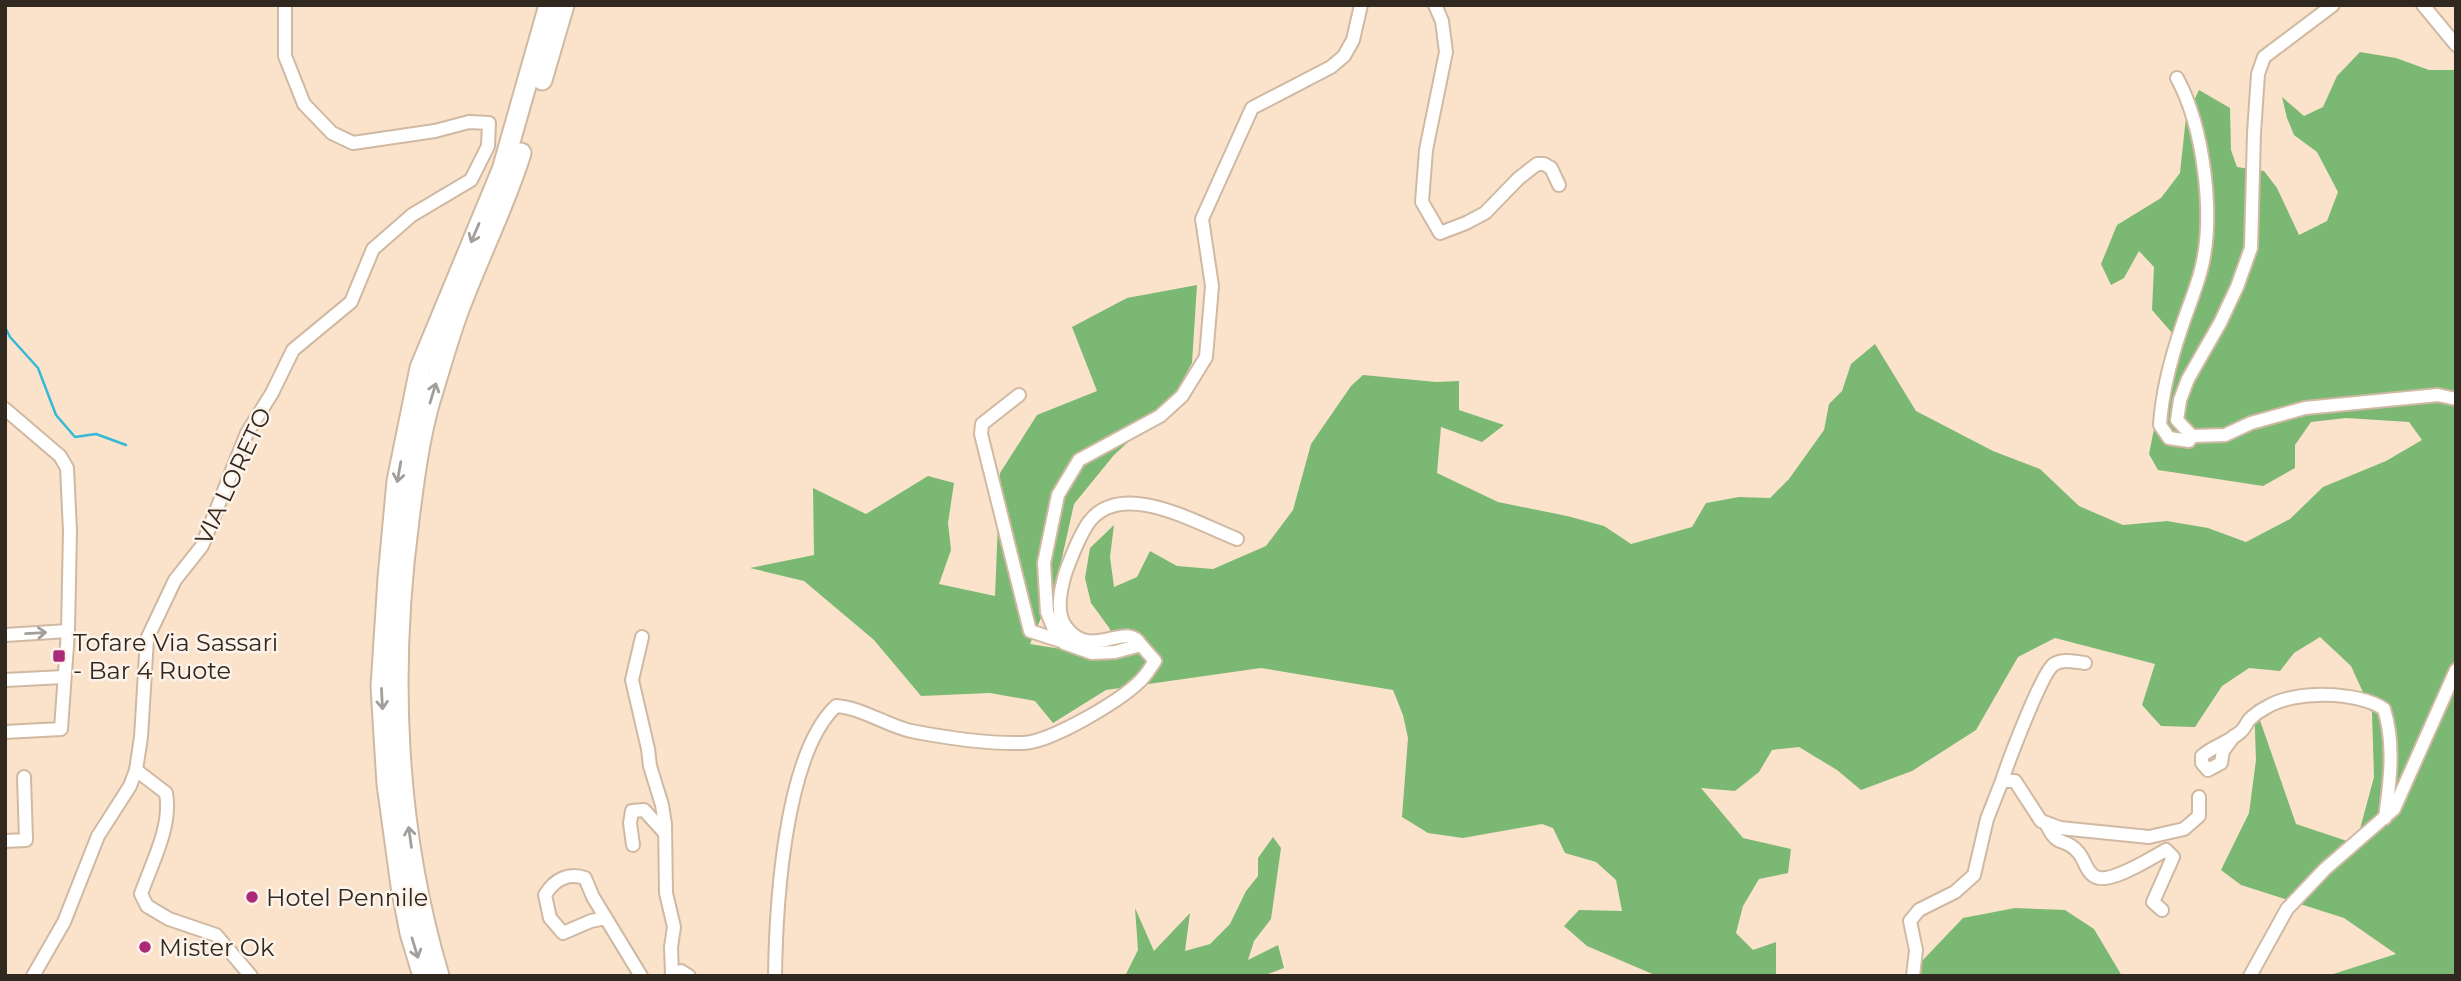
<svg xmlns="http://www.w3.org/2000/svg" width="2461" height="981" font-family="Montserrat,sans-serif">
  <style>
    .forest { fill: #7bb873 }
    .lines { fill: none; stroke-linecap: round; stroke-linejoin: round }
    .stream { stroke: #36b9d6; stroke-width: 2.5 }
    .minor-casing { stroke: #d0b9a2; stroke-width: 16 }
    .highway-casing { stroke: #d0b9a2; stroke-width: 23 }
    .minor { stroke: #fff; stroke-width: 12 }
    .highway { stroke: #fff; stroke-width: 19 }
    .oneway { stroke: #a29e9a }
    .poi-dot { fill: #ab2a77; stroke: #fdf3ea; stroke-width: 2.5 }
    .labels { text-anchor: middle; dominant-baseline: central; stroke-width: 5; stroke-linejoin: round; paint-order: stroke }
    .street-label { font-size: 24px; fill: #31281f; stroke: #fdf3ea }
    .poi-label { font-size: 24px; fill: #31281f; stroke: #fdf3ea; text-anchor: start }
  </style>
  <rect width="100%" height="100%" fill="#fbe3cb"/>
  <g class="forest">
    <polygon points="2360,52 2396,58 2429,70 2456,70 2456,976 2327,976 2396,954 2344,918 2241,885 2221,870 2249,813 2256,760 2254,703 2296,824 2356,844 2374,777 2372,712 2351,666 2320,637 2294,653 2280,671 2249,668 2222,686 2195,727 2161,726 2142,705 2155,664 2055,638 2018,657 1976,730 1912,771 1861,790 1837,770 1799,747 1772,750 1759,772 1735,791 1701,788 1743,838 1791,849 1788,873 1759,879 1743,906 1736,933 1753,950 1776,942 1776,976 1657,976 1587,946 1564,926 1579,910 1622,911 1616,880 1596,862 1565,853 1553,828 1542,824 1463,838 1428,833 1402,817 1408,738 1403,715 1393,690 1261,668 1106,690 1053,723 1035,701 990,693 921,696 874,640 804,581 750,568 814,555 813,488 866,514 928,476 954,483 948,523 951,550 939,584 995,596 1000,473 1037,415 1097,391 1072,327 1127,298 1197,285 1192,363 1174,396 1150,422 1114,455 1074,504 1057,580 1030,644 1111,657 1110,629 1091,603 1085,578 1090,548 1114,525 1110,557 1114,587 1137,577 1150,551 1177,566 1213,569 1266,546 1293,510 1311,444 1351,386 1363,375 1436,382 1459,381 1459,410 1504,425 1482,442 1441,427 1437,473 1498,502 1567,516 1604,526 1631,544 1692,527 1706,503 1739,497 1770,498 1789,479 1824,430 1829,404 1842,391 1851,364 1875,344 1916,411 1993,451 2040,469 2079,506 2123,525 2167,521 2208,528 2246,542 2290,519 2323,487 2386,461 2422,440 2409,422 2346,418 2311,422 2295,445 2295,468 2263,486 2158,470 2149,454 2173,334 2152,310 2154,267 2139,251 2124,278 2111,285 2101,264 2117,225 2161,198 2180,173 2186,117 2199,90 2230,108 2231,150 2237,167 2264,171 2277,188 2299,235 2327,221 2338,192 2317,152 2294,135 2287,118 2282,97 2304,116 2323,107 2337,76"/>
    <polygon points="1273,837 1281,848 1271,919 1254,941 1248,960 1278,945 1284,968 1263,976 1125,976 1138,950 1135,908 1154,951 1190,913 1185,951 1210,944 1230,924 1246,891 1258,876 1258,858"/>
    <polygon points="2015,908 2065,910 2094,929 2122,976 1919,976 1922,961 1963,918"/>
  </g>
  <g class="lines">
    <polyline class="stream" points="5,327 10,337 38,368 56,415 75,437 96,434 126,445"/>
    <defs>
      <g id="minor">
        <polyline points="1435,5 1442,21 1446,52 1426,150 1422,202 1440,233 1466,223 1485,213 1519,178 1537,164 1544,164 1551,168 1559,185"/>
        <polyline points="2333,5 2264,57 2258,74 2254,133 2251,248 2237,287 2220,323 2188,379 2180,400 2177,420 2192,436 2225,435 2251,423 2305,408 2438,395 2456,399"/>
        <polyline points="2423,5 2456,45"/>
        <path d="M2177 78C2204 128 2215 216 2201 270 2196 289 2188 308 2182 326 2171 358 2162 391 2160 425L2169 438 2189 441 2192 436"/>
        <polyline points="1019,395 982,424 981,434 1030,631 1064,642"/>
        <polyline points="5,409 60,456 67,468 70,531 68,631 61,729 5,732"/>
        <polyline points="5,635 68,631"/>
        <polyline points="642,637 632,680 648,749 650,766 662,805 665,824 666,893 674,927 671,947 672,974"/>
        <path d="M1141 645C1126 619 1092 662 1066 627 1055 613 1061 587 1066 571 1072 555 1079 536 1089 522 1122 478 1198 524 1237 539"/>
        <polyline points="5,680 64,677"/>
        <path d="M2234 736 2223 751 2221 763 2208 770 2202 763V756C2213 746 2228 743 2239 733 2244 730 2246 724 2249 720 2254 715 2261 710 2267 707 2294 690 2358 691 2384 709 2395 744 2390 782 2385 818"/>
        <path d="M136 770 166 793C172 827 152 862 141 894L147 906 169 919 216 935 251 976"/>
        <path d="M2002 781C2008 762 2041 675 2053 665 2062 658 2075 662 2085 663"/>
        <path d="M2046 823C2058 850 2064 836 2077 851 2085 858 2085 872 2096 877 2111 884 2151 858 2166 850L2173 857 2153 902 2162 910"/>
        <polyline points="5,841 26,840 24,777"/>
        <polyline points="633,845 630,823 632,811 644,810 664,832"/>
        <path d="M606 918 591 921 563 933 550 918 545 895C554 880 568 872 585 878L593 897 641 976"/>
        <polyline points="33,976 64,922 98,836 130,786 136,770 141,737 147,639 175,580 202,546 247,433 272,393 293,350 351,302 373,249 412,215 471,180 488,146 489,123 469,122 435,131 353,143 332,133 304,104 285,56 285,5"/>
        <polyline points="671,976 681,971 689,976"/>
        <path d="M775 976C776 906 784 755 836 706 863 708 885 725 911 731 947 738 987 744 1023 743 1051 742 1118 702 1139 682 1146 676 1150 668 1155 661L1141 645 1115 652 1092 653 1064 643 1053 627 1047 612 1044 563 1058 495 1079 460 1160 416 1182 396 1206 357 1212 286 1202 219 1252 108 1331 67 1344 56 1353 40 1361 5"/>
        <polyline points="1913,976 1916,950 1910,921 1919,910 1955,892 1974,875 1987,819 2002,781 2015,781 2041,821 2060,828 2149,837 2184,829 2199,816 2199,797"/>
        <polyline points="2250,976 2287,909 2325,869 2394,809 2456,670"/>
      </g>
      <g id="highway">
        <polyline points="542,80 564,5"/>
        <polyline points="423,976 410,933 401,886 387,784 381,687 388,578 397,481 420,368 502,170 549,5"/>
        <path d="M439 976C395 829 389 671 409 520 414 480 419 440 430 401 439 372 447 343 457 315 477 260 504 208 521 153"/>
      </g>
    </defs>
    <use href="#minor" class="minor-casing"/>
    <use href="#highway" class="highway-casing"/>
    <use href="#minor" class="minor"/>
    <use href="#highway" class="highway"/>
  </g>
  <defs><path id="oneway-shaft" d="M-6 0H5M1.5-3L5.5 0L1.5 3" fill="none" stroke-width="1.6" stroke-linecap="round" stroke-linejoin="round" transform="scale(1.75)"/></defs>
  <g class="oneway">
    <use href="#oneway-shaft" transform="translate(475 233) rotate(113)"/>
    <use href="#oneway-shaft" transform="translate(433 393) rotate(-73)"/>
    <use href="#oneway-shaft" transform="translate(399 472) rotate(100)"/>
    <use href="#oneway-shaft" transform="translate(36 633) rotate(-3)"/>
    <use href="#oneway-shaft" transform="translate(382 699) rotate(87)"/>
    <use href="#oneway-shaft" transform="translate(410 837) rotate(-98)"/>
    <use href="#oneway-shaft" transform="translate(415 948) rotate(73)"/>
  </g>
  <g class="poi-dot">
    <rect x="52" y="649" width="14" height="14" rx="3.5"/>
    <circle cx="252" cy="897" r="7"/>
    <circle cx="145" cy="947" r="7"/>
  </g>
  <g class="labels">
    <g class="street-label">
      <text transform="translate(233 476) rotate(-65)">VIA LORETO</text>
    </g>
    <g class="poi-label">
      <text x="73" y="642">Tofare Via Sassari<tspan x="73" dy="28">- Bar 4 Ruote</tspan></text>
      <text x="266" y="897">Hotel Pennile</text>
      <text x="159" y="947">Mister Ok</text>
    </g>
  </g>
  <rect width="2461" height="981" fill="none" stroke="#31281f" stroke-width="14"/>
</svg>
